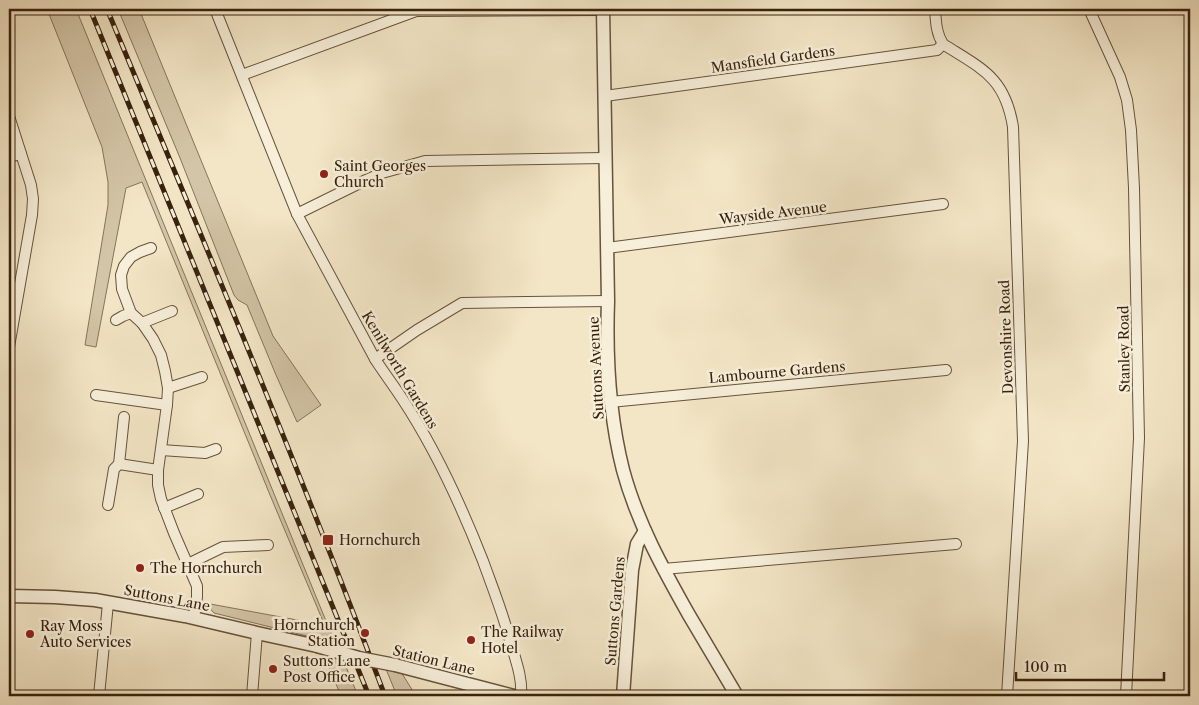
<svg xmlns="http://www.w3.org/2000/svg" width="1199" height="705" font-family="'Libre Caslon Text',serif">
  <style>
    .green { fill: #d3c5a7; stroke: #86745a }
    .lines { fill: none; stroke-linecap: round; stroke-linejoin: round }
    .minor-casing { stroke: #67533b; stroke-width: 12 }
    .tertiary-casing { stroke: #67533b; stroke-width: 15 }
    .minor { stroke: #f7efda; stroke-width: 10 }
    .tertiary { stroke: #f7efda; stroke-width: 12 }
    .rail-casing { stroke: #38220d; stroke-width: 5 }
    .rail { stroke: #f7efda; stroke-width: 3; stroke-dasharray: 9; stroke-linecap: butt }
    .tertiary-bridge-casing { stroke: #67533b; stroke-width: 15; stroke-linecap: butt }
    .tertiary-bridge { stroke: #f7efda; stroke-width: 12 }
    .poi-dot { fill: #8f2418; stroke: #f7efda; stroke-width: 2 }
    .labels { text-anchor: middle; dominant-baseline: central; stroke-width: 5; stroke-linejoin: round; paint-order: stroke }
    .street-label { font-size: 14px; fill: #38220d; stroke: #f7efda }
    .poi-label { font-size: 14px; fill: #38220d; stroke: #f7efda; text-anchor: start }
  </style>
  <rect width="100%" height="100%" fill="#f3e6c6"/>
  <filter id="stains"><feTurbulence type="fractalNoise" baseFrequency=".004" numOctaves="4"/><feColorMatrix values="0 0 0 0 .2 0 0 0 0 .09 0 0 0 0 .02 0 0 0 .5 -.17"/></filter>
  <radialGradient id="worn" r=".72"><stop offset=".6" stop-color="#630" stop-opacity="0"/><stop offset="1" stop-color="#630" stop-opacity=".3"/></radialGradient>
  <g class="green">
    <polygon points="47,9 76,9 335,643 214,613 205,603 297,620 325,626 270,495 142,182 126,188 96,347 85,345 108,205 108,182 102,147"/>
    <polygon points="118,9 139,9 273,336 321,405 297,422 276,375 247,305 238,300 234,295 180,158"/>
    <polygon points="325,652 342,657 358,696 341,696 324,655"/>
    <polygon points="386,669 401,672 416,696 397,696"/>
  </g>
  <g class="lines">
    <defs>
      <g id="minor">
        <path d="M215 9 297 214 375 359C384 373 394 386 403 400 436 450 461 505 483 561 492 586 502 611 509 637 514 656 523 677 521 696"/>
        <path d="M935 9C936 22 936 33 943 44 982 69 1005 77 1013 127L1023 441 1007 696"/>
        <polyline points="1089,9 1120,77 1127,100 1131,130 1134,188 1139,438 1126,696"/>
        <polyline points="242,75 416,11 603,10"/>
        <polyline points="605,96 937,50 943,44"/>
        <polyline points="9,116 31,185 33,199 32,215 9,347"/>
        <polyline points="9,157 21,154"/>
        <polyline points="297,214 366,180 382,173 425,161 605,158"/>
        <polyline points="151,248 140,252 131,257 124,266 121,275 122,289 131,313 142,323 153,339 161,355 165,371 168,388 167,405 158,470 158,485 161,499 174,533 197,586 197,597 194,618"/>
        <polyline points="607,248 943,204"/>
        <polyline points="116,320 123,316 131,313"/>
        <polyline points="142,323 172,311"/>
        <polyline points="375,359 417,330 462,303 608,301"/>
        <polyline points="168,388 202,377"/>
        <polyline points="96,395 167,405"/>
        <polyline points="610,402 946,370"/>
        <polyline points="161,450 205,453 216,449"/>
        <polyline points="119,464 158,470"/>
        <polyline points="108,505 114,469 119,464 124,417"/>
        <polyline points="164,508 198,494"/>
        <polyline points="188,564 223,547 268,545"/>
        <polyline points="663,569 956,544"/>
        <polyline points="99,696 108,603"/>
        <polyline points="252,696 257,633"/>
      </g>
      <g id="tertiary">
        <path d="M603 9 608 301C606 358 609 415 623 470 637 522 663 569 689 615 705 642 721 669 737 696"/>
        <polyline points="9,596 55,597 95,600 185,616 257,633 317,646"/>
        <polyline points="395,665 514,696"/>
        <polyline points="623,696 632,570 637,544 645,531"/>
      </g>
    </defs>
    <use href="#minor" class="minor-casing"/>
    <use href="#tertiary" class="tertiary-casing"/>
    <use href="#minor" class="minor"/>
    <use href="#tertiary" class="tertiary"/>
    <defs>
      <g id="rail">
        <polyline points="90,9 369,696"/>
        <path d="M107 9C202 237 298 465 385 696"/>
      </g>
    </defs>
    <use href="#rail" class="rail-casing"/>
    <use href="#rail" class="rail"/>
    <defs>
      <polyline id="tertiary-bridge" points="317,646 359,658 395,665"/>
    </defs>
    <use href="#tertiary-bridge" class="tertiary-bridge-casing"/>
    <use href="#tertiary-bridge" class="tertiary-bridge"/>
  </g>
  <g class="poi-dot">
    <circle cx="324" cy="174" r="5"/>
    <rect x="322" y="534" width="12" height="12" rx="2.5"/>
    <circle cx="140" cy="568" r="5"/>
    <circle cx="365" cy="633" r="5"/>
    <circle cx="30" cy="634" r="5"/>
    <circle cx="471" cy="640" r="5"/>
    <circle cx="273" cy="669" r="5"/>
  </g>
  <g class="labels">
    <g class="street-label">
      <text transform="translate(773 59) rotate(-8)">Mansfield Gardens</text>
      <text transform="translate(773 213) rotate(-7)">Wayside Avenue</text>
      <text transform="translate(1006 337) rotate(-92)">Devonshire Road</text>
      <text transform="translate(1124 349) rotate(-91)">Stanley Road</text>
      <text transform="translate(596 368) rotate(-93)">Suttons Avenue</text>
      <text transform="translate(400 370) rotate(59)">Kenilworth Gardens</text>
      <text transform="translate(777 372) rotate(-5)">Lambourne Gardens</text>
      <text transform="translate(167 598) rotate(11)">Suttons Lane</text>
      <text transform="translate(615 611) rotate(-85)">Suttons Gardens</text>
      <text transform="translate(434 660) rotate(14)">Station Lane</text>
    </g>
    <g class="poi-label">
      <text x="334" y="166">Saint Georges<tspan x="334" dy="16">Church</tspan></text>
      <text x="339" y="540">Hornchurch</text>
      <text x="150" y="568">The Hornchurch</text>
      <text x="355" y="625" text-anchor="end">Hornchurch<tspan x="355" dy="16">Station</tspan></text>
      <text x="40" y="626">Ray Moss<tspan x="40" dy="16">Auto Services</tspan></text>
      <text x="481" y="632">The Railway<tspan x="481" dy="16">Hotel</tspan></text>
      <text x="283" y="661">Suttons Lane<tspan x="283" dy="16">Post Office</tspan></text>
    </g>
  </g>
  <rect width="1199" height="705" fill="none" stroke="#f3e6c6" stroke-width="30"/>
  <rect x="10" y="10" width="1179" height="685" fill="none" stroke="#38220d" stroke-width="2.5"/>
  <rect x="15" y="15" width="1169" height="675" fill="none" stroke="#38220d"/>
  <path d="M1016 672v8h148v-8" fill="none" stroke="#38220d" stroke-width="2.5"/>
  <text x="1024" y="672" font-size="15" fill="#38220d" stroke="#f7efda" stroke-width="4" paint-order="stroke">100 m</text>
  <rect width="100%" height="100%" filter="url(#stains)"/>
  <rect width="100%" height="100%" fill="url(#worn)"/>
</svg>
